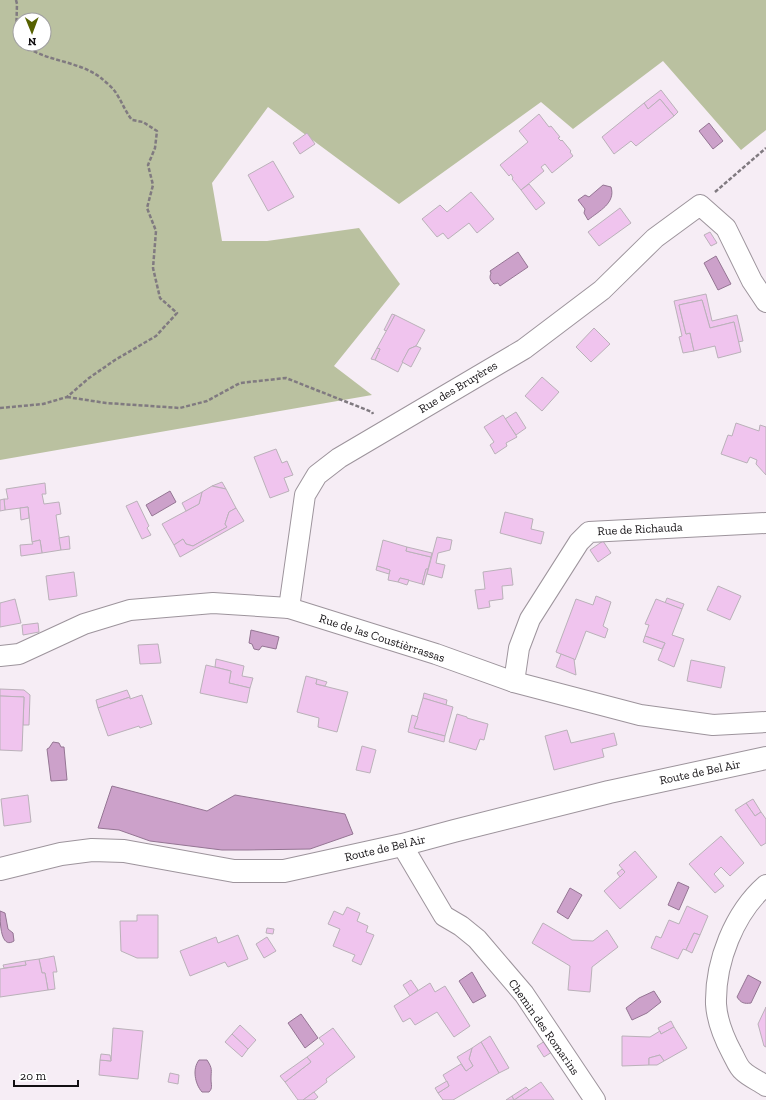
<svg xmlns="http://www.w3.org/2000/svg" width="766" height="1100" font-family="'Zilla Slab',serif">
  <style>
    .green { fill: #bac1a0; fill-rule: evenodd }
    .water { fill: #cca1ca; stroke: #947593 }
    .building { fill: #f0c4ee; stroke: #bab1b9 }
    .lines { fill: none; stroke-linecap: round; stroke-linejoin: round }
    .minor-casing { stroke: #9d949c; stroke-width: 22 }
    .tertiary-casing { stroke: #9d949c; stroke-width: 24 }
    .path { stroke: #807a80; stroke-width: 2.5; stroke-dasharray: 4 2; stroke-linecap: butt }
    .minor { stroke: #fff; stroke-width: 20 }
    .tertiary { stroke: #fff; stroke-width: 22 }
    .labels { text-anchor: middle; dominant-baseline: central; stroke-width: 3; stroke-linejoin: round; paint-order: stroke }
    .street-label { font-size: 12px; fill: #120f12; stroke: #fff }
  </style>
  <rect width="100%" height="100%" fill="#f6edf5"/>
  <path class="green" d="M0 0H766V130L741 150 663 61 573 129 541 102 399 204 268 107 212 183 222 241H267L359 228 400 284 334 366 372 395 0 460ZM20 20H44V44H20Z"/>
  <g class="water">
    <polygon points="709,123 723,141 713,149 699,131"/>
    <path d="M603 185 611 187C616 203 599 211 588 220L584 213 585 209 578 200 585 195 589 197Z"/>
    <path d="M518 252 528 267 500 286 498 283 494 284C490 280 489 278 491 273L490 271Z"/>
    <polygon points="716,256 731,284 718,290 704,263"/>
    <polygon points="170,491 176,502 152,516 146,505"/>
    <polygon points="251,630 279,637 276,649 262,646 259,650 254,649 252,644 249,643"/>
    <polygon points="53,742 59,743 61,747 64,747 67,780 51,781 47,749 49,748"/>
    <polygon points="112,786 207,811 235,795 345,814 353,834 310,849 248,850 222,850 150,841 119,830 98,828"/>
    <polygon points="678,882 689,887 679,910 668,905"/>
    <polygon points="570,888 582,895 568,919 557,912"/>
    <path d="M0 911 5 913 8 929 13 933 14 941C0 950 0 920 0 911Z"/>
    <polygon points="472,972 486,996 473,1003 459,981"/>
    <path d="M748 975 761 982 751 1003C744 1004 741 1003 737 997Z"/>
    <polygon points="654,991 661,1002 647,1013 632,1020 626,1008 639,998"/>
    <polygon points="301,1014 318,1038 305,1048 288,1023"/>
    <path d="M199 1060H207C213 1069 211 1070 211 1079 211 1085 213 1088 209 1092H202C195 1084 192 1069 199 1060Z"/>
  </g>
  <g class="building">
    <polygon points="661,90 678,112 674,116 660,99 648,109 644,103"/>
    <polygon points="660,99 674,116 636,146 631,141 614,154 602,137 644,103 648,109"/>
    <polygon points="539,114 549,127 551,126 560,137 558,138 561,141 562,140 571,151 570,152 573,156 552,173 545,164 541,167 544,171 521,190 512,179 513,178 511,174 509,176 500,165 528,142 519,131"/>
    <polygon points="307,133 315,144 300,154 293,143"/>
    <polygon points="273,161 294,197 268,211 248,175"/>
    <polygon points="529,184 545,203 536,210 521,190"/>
    <polygon points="471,192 494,219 477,233 469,223 448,239 443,233 437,237 422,219 440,205 447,212"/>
    <polygon points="620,208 631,223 599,246 588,232"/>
    <polygon points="710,232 717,243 711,246 704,235"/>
    <polygon points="706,294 712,321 737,315 743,341 738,342 734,322 710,328 702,300 679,305 686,334 690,333 694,351 683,353 679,337 682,336 674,301"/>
    <polygon points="702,300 710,328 734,322 741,352 718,358 715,346 694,351 690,333 686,334 679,305"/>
    <polygon points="392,314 395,315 387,331 384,330"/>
    <polygon points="395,315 425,330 416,346 409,349 398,372 375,360 380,349 377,348"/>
    <polygon points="594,328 610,344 591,362 576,347"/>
    <polygon points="416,346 421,348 411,367 402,362 409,349"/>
    <polygon points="377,348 380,349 375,360 371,359"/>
    <polygon points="542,377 559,392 542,411 525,396"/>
    <polygon points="516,412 526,428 516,435 505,419"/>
    <polygon points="503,415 517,437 506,443 507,446 495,454 490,445 494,442 484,427"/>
    <polygon points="736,423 759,431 760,425 766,427 766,475 756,464 757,460 750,457 747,463 721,454 728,435 732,436"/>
    <polygon points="276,449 282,463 287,461 293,475 284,478 289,491 270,498 254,457"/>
    <polygon points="222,482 226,489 212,486"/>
    <polygon points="45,483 46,494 42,494 44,504 59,502 61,514 56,515 61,550 42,553 40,540 32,542 28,507 5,510 4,499 8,499 6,489"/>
    <polygon points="212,486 226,489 236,508 229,512 225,524 227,527 193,546 186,544 183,539 174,545 162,524 199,504 202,492"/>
    <polygon points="202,492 199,504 186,511 182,503"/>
    <polygon points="4,499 5,510 0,511 0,500"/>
    <polygon points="137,501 149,526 147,528 151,535 142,539 126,506"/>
    <polygon points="28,507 29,518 21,520 20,508"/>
    <polygon points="236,508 244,521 180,557 174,545 183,539 186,544 193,546 227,527 225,524 229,512"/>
    <polygon points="505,512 533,519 531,529 544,532 541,544 500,533"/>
    <polygon points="69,536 70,549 61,550 59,538"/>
    <polygon points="437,537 452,540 450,550 438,553 436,563 445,565 442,578 427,574"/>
    <polygon points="40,540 42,553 21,556 20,545 33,544 32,542"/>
    <polygon points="383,540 407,547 406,551 431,557 428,569 426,569 422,584 400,578 398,582 388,580 390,570 377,566"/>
    <polygon points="603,541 611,553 598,562 590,550"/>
    <polygon points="407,547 432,553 431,557 406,551"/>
    <polygon points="377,566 390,570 389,574 376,570"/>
    <polygon points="511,568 513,585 502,586 503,599 489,601 490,607 478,609 475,590 485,589 483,572"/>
    <polygon points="426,569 428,569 424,585 422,584"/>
    <polygon points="74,572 77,596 49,600 46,576"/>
    <polygon points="400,578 409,580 407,585 398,582"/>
    <polygon points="718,586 741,596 730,620 707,610"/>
    <polygon points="596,596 611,602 603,626 608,629 605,638 586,631 575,660 556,652 576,599 593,605"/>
    <polygon points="667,598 684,604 682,609 665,603"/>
    <polygon points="15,599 21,623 0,627 0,603"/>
    <polygon points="656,599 682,609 672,635 684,639 674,667 658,660 665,643 645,636 649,625 645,624"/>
    <polygon points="38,623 39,632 23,635 22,625"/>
    <polygon points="645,636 665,643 662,649 643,642"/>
    <polygon points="158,644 161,663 140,664 138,645"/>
    <polygon points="561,654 574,659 576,675 556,667"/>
    <polygon points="216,659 244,666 242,676 253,678 250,688 229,683 231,671 215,667"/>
    <polygon points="691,660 725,667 721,688 687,681"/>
    <polygon points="206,665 231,671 229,683 250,688 247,703 200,693"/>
    <polygon points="306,676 317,679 316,684 348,692 337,732 318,727 319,718 297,712"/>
    <polygon points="317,679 327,682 325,686 316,684"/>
    <polygon points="0,689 24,690 30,695 29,725 23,725 24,697 0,696"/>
    <polygon points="127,690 130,697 98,708 96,700"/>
    <polygon points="424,693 447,700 446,705 423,698"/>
    <polygon points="142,695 152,724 140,728 139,726 108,736 98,708 130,697 130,699"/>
    <polygon points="0,696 24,697 22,751 0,750"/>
    <polygon points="423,698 453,707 445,736 414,728"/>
    <polygon points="457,714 467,717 467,718 488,724 484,740 480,739 476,750 449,742"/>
    <polygon points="412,715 418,717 414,728 445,736 444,742 408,732"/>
    <polygon points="567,730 571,743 614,733 617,745 602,749 604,757 554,770 545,736"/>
    <polygon points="362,746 376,750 370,773 356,770"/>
    <polygon points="28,795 31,822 4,826 1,799"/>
    <polygon points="753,799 761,812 755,816 746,803"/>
    <polygon points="746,803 755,816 761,812 766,819 766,843 761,846 735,810"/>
    <polygon points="721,836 744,863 730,876 721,867 714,874 724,886 715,893 689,864"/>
    <polygon points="635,851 657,877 620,909 604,891 625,872 619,865"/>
    <polygon points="622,869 625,872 620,877 617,873"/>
    <polygon points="687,906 708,916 700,935 694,933 686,950 683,949 678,959 651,948 656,936 661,938 669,920 679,924"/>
    <polygon points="347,907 360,913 357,921 368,926 366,932 374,935 361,965 352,961 355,955 333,946 340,929 328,924 334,911 343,915"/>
    <polygon points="137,915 158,915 158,958 137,958 121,951 120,921 137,921"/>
    <polygon points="543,923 572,940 593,941 607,930 618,947 592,967 590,992 568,990 570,966 532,943"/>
    <polygon points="267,928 274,929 273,934 266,933"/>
    <polygon points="694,933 700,935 692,953 686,950"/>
    <polygon points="238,935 248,959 228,967 225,962 190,976 180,951 216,937 218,943"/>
    <polygon points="267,937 276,951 264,958 256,944"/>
    <polygon points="54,956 57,972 53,972 55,989 48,990 45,973 42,973 39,959"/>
    <polygon points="39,959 42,973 45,973 48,990 0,997 0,969 26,965 25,961"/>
    <polygon points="25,961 26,965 4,968 3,965"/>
    <polygon points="411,980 418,990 410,996 403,985"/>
    <polygon points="430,983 435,992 445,986 470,1026 454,1037 437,1012 415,1025 410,1018 403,1022 394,1006"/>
    <polygon points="766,1007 766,1047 764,1046 758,1024"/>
    <polygon points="671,1021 674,1027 661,1034 658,1028"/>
    <polygon points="240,1025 256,1040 248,1049 232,1034"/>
    <polygon points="674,1027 687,1048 664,1061 660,1055 649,1058 649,1065 622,1066 622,1036 650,1037 660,1031 661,1034"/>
    <polygon points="113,1028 143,1031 138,1079 99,1075 100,1060 111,1061"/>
    <polygon points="333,1028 355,1057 326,1079 327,1082 314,1092 303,1100 298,1100 285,1082 311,1062 307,1057 324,1044 319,1038"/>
    <polygon points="232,1034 248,1049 242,1057 225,1042"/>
    <polygon points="490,1036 509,1068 499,1073 481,1042"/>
    <polygon points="545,1041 552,1052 544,1057 537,1046"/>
    <polygon points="481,1042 499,1073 453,1100 443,1100 438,1093 449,1086 443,1075 461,1064 466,1071 473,1066 469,1059 472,1048"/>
    <polygon points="472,1048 469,1059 473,1066 466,1071 457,1057"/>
    <polygon points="101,1054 110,1055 111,1061 100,1060"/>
    <polygon points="660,1055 664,1061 657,1065 649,1065 649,1058"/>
    <polygon points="307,1057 311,1062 285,1082 280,1076"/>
    <polygon points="170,1073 179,1075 178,1084 168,1082"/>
    <polygon points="447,1081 449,1086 438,1093 435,1088"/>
    <polygon points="541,1082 554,1100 506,1100 512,1096 514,1100"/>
    <polygon points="526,1087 529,1090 514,1100 512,1096"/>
    <polygon points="314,1092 318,1097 314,1100 303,1100"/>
  </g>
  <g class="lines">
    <defs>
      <g id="minor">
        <polyline points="289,608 305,495 317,475 339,458 524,349 602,290 655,238 700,205 726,228 752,281 766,302"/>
        <polyline points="0,656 19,654 84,624 130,610 213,603 289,608 436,654 514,682 640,715 713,725 766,722"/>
        <polyline points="514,682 519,648 530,619 579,542 589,532 766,523"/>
        <polyline points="402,845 444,916 461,926 477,939 524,994 595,1100"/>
        <path d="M766 885C734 913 715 962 716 1004 717 1021 724 1038 732 1053 735 1058 738 1067 743 1071 749 1077 759 1081 766 1086"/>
      </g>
      <polyline id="tertiary" points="0,869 61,854 92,850 124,851 234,871 284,871 402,845 454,831 609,792 766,758"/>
    </defs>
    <use href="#minor" class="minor-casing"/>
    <use href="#tertiary" class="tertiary-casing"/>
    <g class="path">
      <polyline points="16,0 17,4 16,38 20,42"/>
      <polyline points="715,192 766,148"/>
      <polyline points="67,397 106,403 180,408 207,401 240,383 286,378 372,412 373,414"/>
      <path d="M0 408 43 404 67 397 89 378 115 360 156 336 177 313 160 298 153 268 156 231 147 208 153 185 148 165 155 148 157 131 143 122 132 120C125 111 122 102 116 93 113 88 106 82 101 78 78 60 45 62 22 44"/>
    </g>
    <use href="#minor" class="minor"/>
    <use href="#tertiary" class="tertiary"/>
  </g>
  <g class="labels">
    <g class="street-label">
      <text transform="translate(458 387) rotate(-31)">Rue des Bruyères</text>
      <text transform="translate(640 529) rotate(-3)">Rue de Richauda</text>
      <text transform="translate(382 638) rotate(18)">Rue de las Coustièrrassas</text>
      <text transform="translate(700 772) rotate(-12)">Route de Bel Air</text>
      <text transform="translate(385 848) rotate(-13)">Route de Bel Air</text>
      <text transform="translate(544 1027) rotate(55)">Chemin des Romarins</text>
    </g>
  </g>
  <g transform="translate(32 32) rotate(179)"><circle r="19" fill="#ffffff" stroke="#a09fa0"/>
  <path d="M0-3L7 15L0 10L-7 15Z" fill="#566100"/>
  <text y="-6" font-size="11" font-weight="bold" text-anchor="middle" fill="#120f12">N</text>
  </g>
  <path d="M14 1080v6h64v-6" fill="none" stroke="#120f12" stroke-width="2"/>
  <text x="20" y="1080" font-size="12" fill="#120f12" stroke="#ffffff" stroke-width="3" paint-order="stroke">20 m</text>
</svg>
